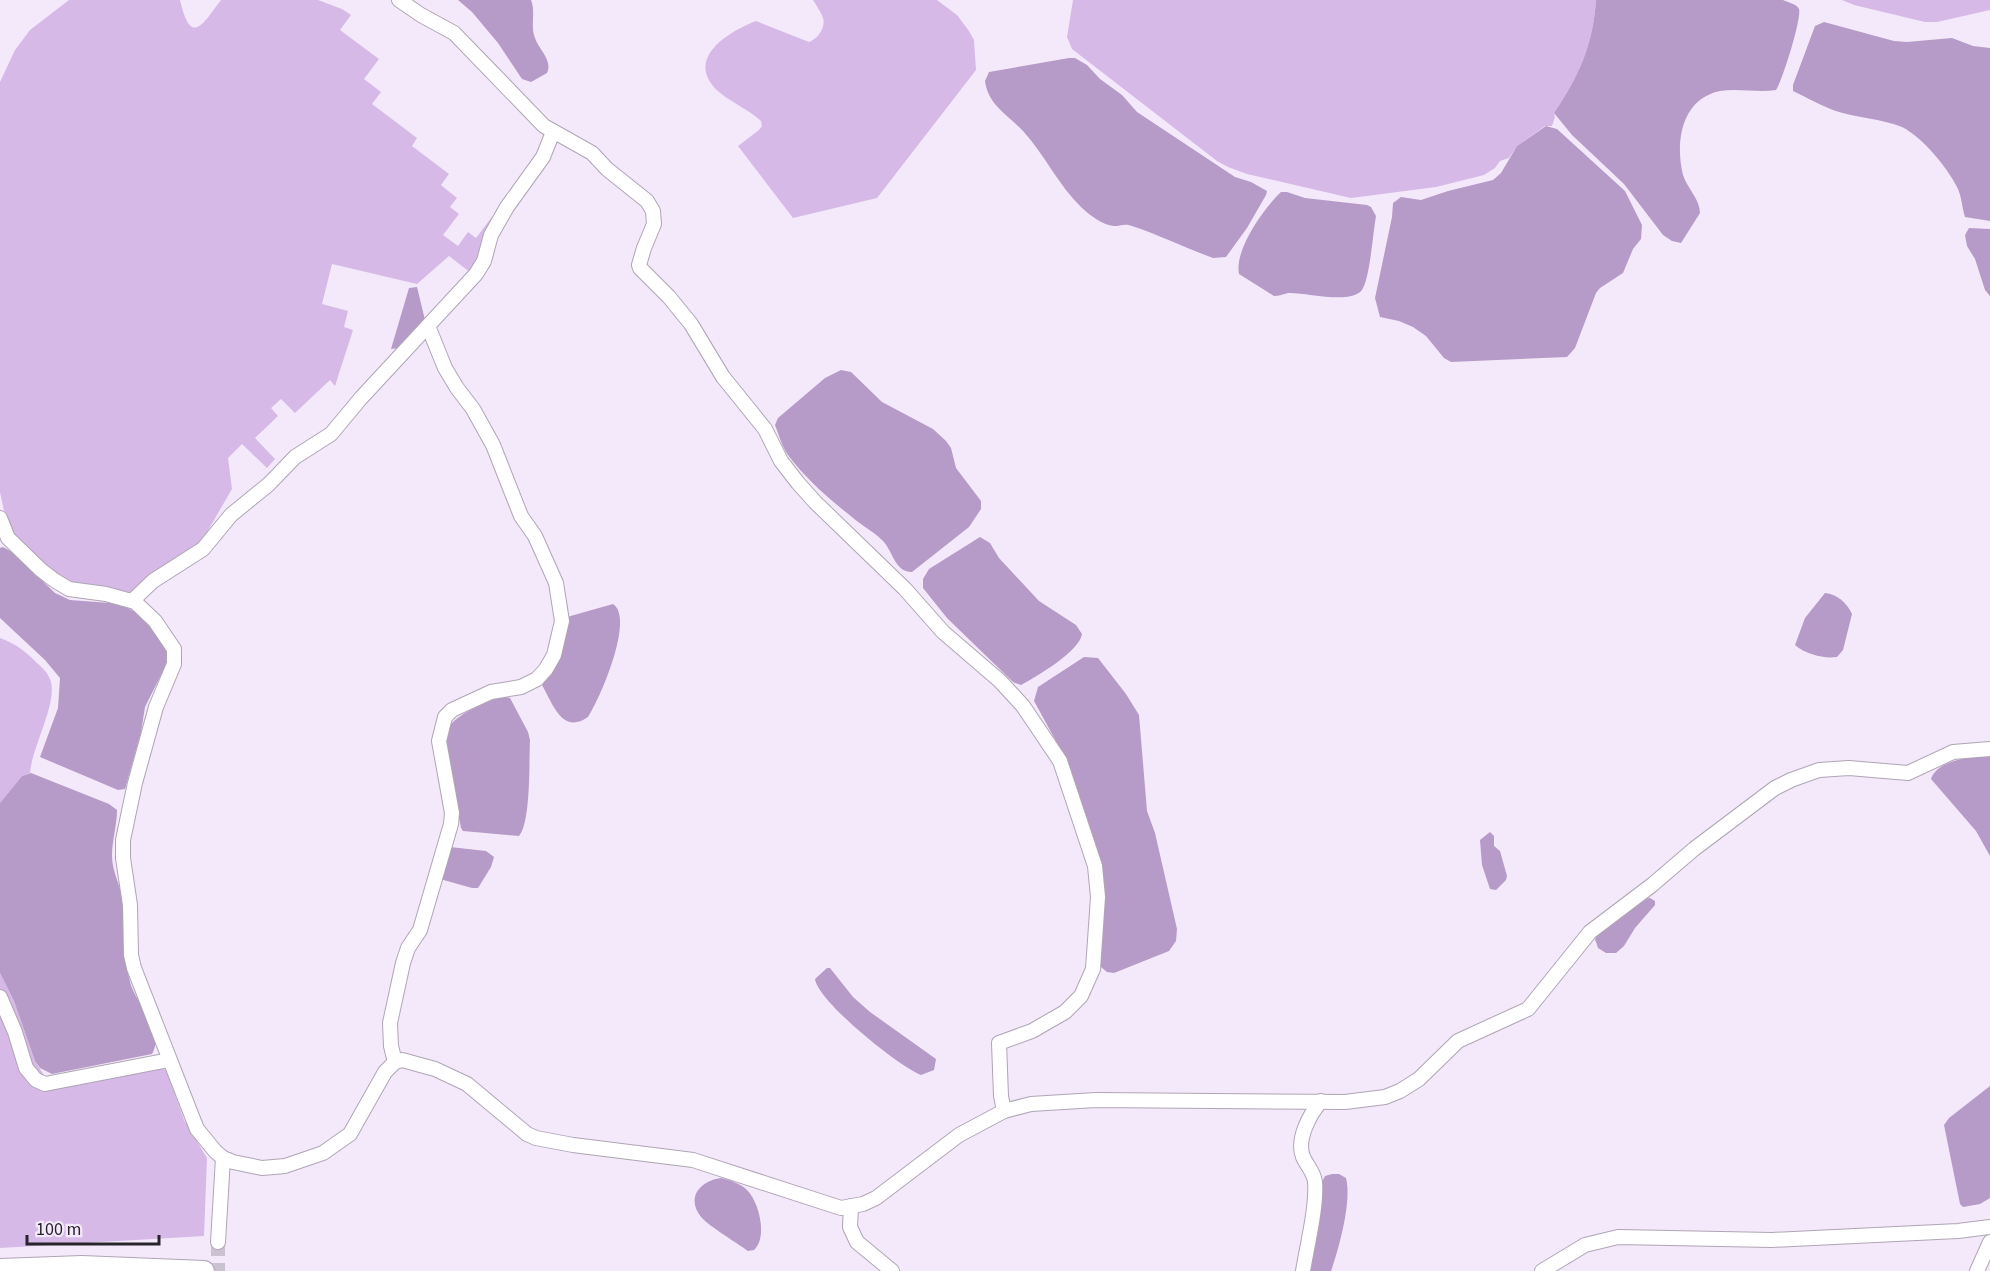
<svg xmlns="http://www.w3.org/2000/svg" width="1990" height="1271" font-family="'Source Sans 3',sans-serif">
  <style>
    .green { fill: #d6b9e7 }
    .water { fill: #b69ac7 }
    .lines { fill: none; stroke-linecap: round; stroke-linejoin: round }
    .minor-tunnel { stroke: #cbc2d1; stroke-width: 14; stroke-dasharray: 14 7; stroke-linecap: butt }
    .minor-casing { stroke: #afa5b5; stroke-width: 16 }
    .highway-casing { stroke: #afa5b5; stroke-width: 22 }
    .minor { stroke: #fff; stroke-width: 14 }
    .highway { stroke: #fff; stroke-width: 20 }
  </style>
  <rect width="100%" height="100%" fill="#f4e9fa"/>
  <g class="green">
    <path d="M69 0H180C191 47 202 25 221 0H318L342 9 351 15 340 30 379 59 364 79 381 92 372 104 417 138 412 146 449 174 441 185 457 198 450 207 459 214 443 235 458 246 468 232 476 238 492 217 496 219 471 273 449 256 417 284 332 264 322 304 348 311 344 327 353 330 335 386 330 380 295 413 281 399 271 408 278 416 255 438 275 459 267 468 242 444 228 458 232 489 199 546 131 593 73 583 48 568 10 530 7 525 0 492V82L15 50 30 30Z"/>
    <path d="M813 0H937L957 15 969 31 974 40 976 70 877 198 793 218 738 146 759 130 762 126 761 121C748 109 732 103 719 92 683 60 727 32 756 21L809 42C818 39 826 27 823 18 821 12 816 5 813 0Z"/>
    <path d="M1073 0H1596C1593 45 1579 76 1554 113L1555 117 1552 126H1545L1517 146 1509 158 1500 161 1495 168 1484 175 1436 187 1351 198 1247 174 1228 167 1217 161 1072 49 1067 37Z"/>
    <polygon points="1842,0 1990,0 1990,10 1937,22 1925,22 1854,5"/>
    <path d="M0 638C14 643 24 650 35 661 40 666 47 671 50 679 59 701 32 746 30 773L22 776 0 803Z"/>
    <polygon points="0,973 14,1001 35,1061 52,1088 156,1067 166,1070 184,1120 207,1158 204,1236 0,1248"/>
  </g>
  <g class="water">
    <path d="M458 0H531C536 12 530 26 535 38 539 50 553 60 547 73L531 82 522 79 498 43 472 12Z"/>
    <path d="M1596 0H1783C1787 2 1797 4 1799 9 1802 18 1782 82 1776 90 1758 93 1738 88 1720 91 1681 99 1675 143 1683 175 1687 188 1700 199 1700 213L1681 243 1672 241 1663 235 1624 184 1572 135 1554 113C1579 76 1593 45 1596 0Z"/>
    <path d="M1824 22 1894 41 1907 42 1952 38 1973 46 1990 48V221L1965 217C1962 208 1962 197 1957 187 1947 167 1922 137 1902 127 1882 119 1859 118 1839 112 1823 107 1808 98 1793 91V85L1815 26Z"/>
    <path d="M1069 58H1075L1087 65 1100 79 1122 95 1137 112 1235 177 1251 182 1267 191 1266 195 1247 228 1226 257 1213 258C1186 248 1159 235 1132 226 1125 223 1120 226 1114 226 1102 225 1090 215 1082 208 1058 185 1045 155 1023 131 1008 115 988 105 985 81L989 72Z"/>
    <polygon points="1546,126 1557,129 1625,191 1642,225 1641,239 1633,249 1623,273 1600,288 1596,293 1575,348 1567,357 1451,362 1444,358 1426,336 1413,327 1399,321 1380,317 1375,298 1392,217 1393,203 1401,197 1421,200 1448,191 1493,180 1501,173 1517,146"/>
    <path d="M1281 192H1287L1305 198 1367 205 1371 207 1376 216C1373 232 1370 278 1362 290 1350 305 1305 292 1288 293 1283 294 1279 296 1274 296L1239 274C1234 250 1264 208 1281 192Z"/>
    <polygon points="1969,228 1990,229 1990,296 1985,290 1975,259 1967,246 1965,235"/>
    <polygon points="417,287 425,320 399,348 391,349 409,288"/>
    <path d="M841 370 851 372 882 402 933 429 946 441 951 448 956 468 981 501V509L969 527 912 572C894 572 893 550 882 540 873 531 861 525 852 517 829 499 806 479 788 455 782 447 779 435 775 425L778 418 825 378Z"/>
    <path d="M980 537 990 543 999 558 1039 601 1076 625 1082 634C1080 651 1036 677 1021 685L1013 682 947 618 923 588V579L929 569Z"/>
    <polygon points="3,547 12,552 55,593 70,600 110,603 128,608 137,613 162,640 168,651 168,661 145,707 141,732 125,789 118,790 40,757 58,708 60,678 45,660 0,618 0,548"/>
    <path d="M1825 593C1837 594 1847 603 1852 614L1843 650 1837 657C1824 659 1805 654 1795 645L1805 618Z"/>
    <path d="M613 604C635 618 600 699 588 717 562 735 553 704 542 685L567 617Z"/>
    <polygon points="1084,657 1098,658 1126,694 1139,715 1147,811 1155,833 1177,929 1176,941 1169,951 1114,973 1107,972 1101,967 1098,939 1102,874 1095,843 1069,765 1034,701 1038,687"/>
    <path d="M501 696 510 698 528 732 530 740C529 760 531 823 519 836L463 831 461 828 443 735C455 713 480 706 501 696Z"/>
    <path d="M1990 755V856L1976 831 1931 779C1937 760 1973 756 1990 755Z"/>
    <path d="M31 773 109 804 117 810C117 825 112 840 112 856 112 873 122 887 123 905 126 931 123 957 130 982 136 1006 166 1028 152 1054L52 1074 40 1068 35 1061 14 1001 0 973V803L22 776Z"/>
    <polygon points="1490,832 1494,836 1494,846 1500,851 1507,876 1506,880 1496,890 1490,889 1482,865 1480,840"/>
    <polygon points="450,847 486,851 494,857 491,867 478,888 472,888 440,879"/>
    <polygon points="1650,898 1655,901 1655,905 1635,928 1624,946 1616,953 1606,953 1598,948 1595,939 1603,929 1643,899"/>
    <path d="M827 968H830L853 997 870 1012 936 1059 934 1070 921 1075C900 1067 818 1002 815 979Z"/>
    <polygon points="1990,1086 1990,1198 1980,1204 1963,1207 1960,1204 1944,1125 1949,1118"/>
    <path d="M1332 1174H1339L1346 1178C1352 1201 1339 1248 1331 1271H1310L1323 1180 1325 1176Z"/>
    <path d="M721 1178C729 1180 740 1183 747 1190 759 1202 768 1237 754 1250L748 1251C737 1243 709 1226 702 1218 685 1198 700 1181 721 1178Z"/>
  </g>
  <g class="lines">
    <polyline class="minor-tunnel" points="218,1242 218,1271"/>
    <defs>
      <g id="minor">
        <polyline points="399,0 421,15 454,33 544,126 592,153 607,169 647,201 653,211 654,224 644,248 639,265 640,268 669,297 691,324 723,377 765,429 781,461 798,483 815,502 905,589 943,632 1000,681 1023,706 1060,761 1095,866 1098,897 1093,969 1081,996 1065,1012 1032,1031 999,1043 1001,1096 1004,1111"/>
        <polyline points="0,518 8,538 41,570 54,580 69,589 106,594 135,602 155,621 174,649 174,664 156,707 135,783 123,840 123,858 130,905 131,955 134,968 193,1119 197,1129 215,1151 223,1158 233,1162 262,1168 285,1166 323,1153 350,1134 385,1072 395,1062 402,1060 435,1069 467,1084 527,1134 536,1138 573,1145 693,1160 841,1208 863,1204 876,1198 959,1135 1004,1111 1031,1104 1096,1100 1345,1102 1385,1097 1400,1091 1419,1079 1458,1041 1528,1009 1590,932 1652,885 1694,849 1775,788 1791,780 1819,770 1849,768 1908,773 1953,752 1990,749"/>
        <polyline points="132,601 153,581 203,549 231,515 269,484 295,457 331,434 361,398 476,274 484,261 491,235 507,207 543,157 553,132"/>
        <polyline points="0,997 15,1032 26,1068 36,1080 45,1084 169,1060"/>
        <polyline points="395,1062 391,1046 390,1023 403,963 408,948 420,930 451,824 452,813 439,741 445,717 452,710 491,692 521,687 537,679 546,669 554,655 562,621 556,583 535,536 521,516 493,445 473,409 457,388 445,368 428,326"/>
        <polyline points="851,1206 850,1227 857,1242 892,1271"/>
        <polyline points="218,1242 223,1158"/>
        <path d="M1303 1271C1307 1246 1317 1207 1315 1182 1314 1172 1307 1166 1303 1157 1296 1139 1310 1114 1321 1101"/>
        <polyline points="1542,1271 1585,1245 1618,1237 1772,1240 1958,1231 1990,1227"/>
        <polyline points="1977,1271 1990,1242"/>
      </g>
      <polyline id="highway" points="0,1269 82,1266 204,1271"/>
    </defs>
    <use href="#minor" class="minor-casing"/>
    <use href="#highway" class="highway-casing"/>
    <use href="#minor" class="minor"/>
    <use href="#highway" class="highway"/>
  </g>
  <path d="M27 1235v9h132v-9" fill="none" stroke="#28242b" stroke-width="3"/>
  <text x="36" y="1235" font-size="18" fill="#28242b" stroke="#f4e9fa" stroke-width="4.5" paint-order="stroke">100 m</text>
</svg>
